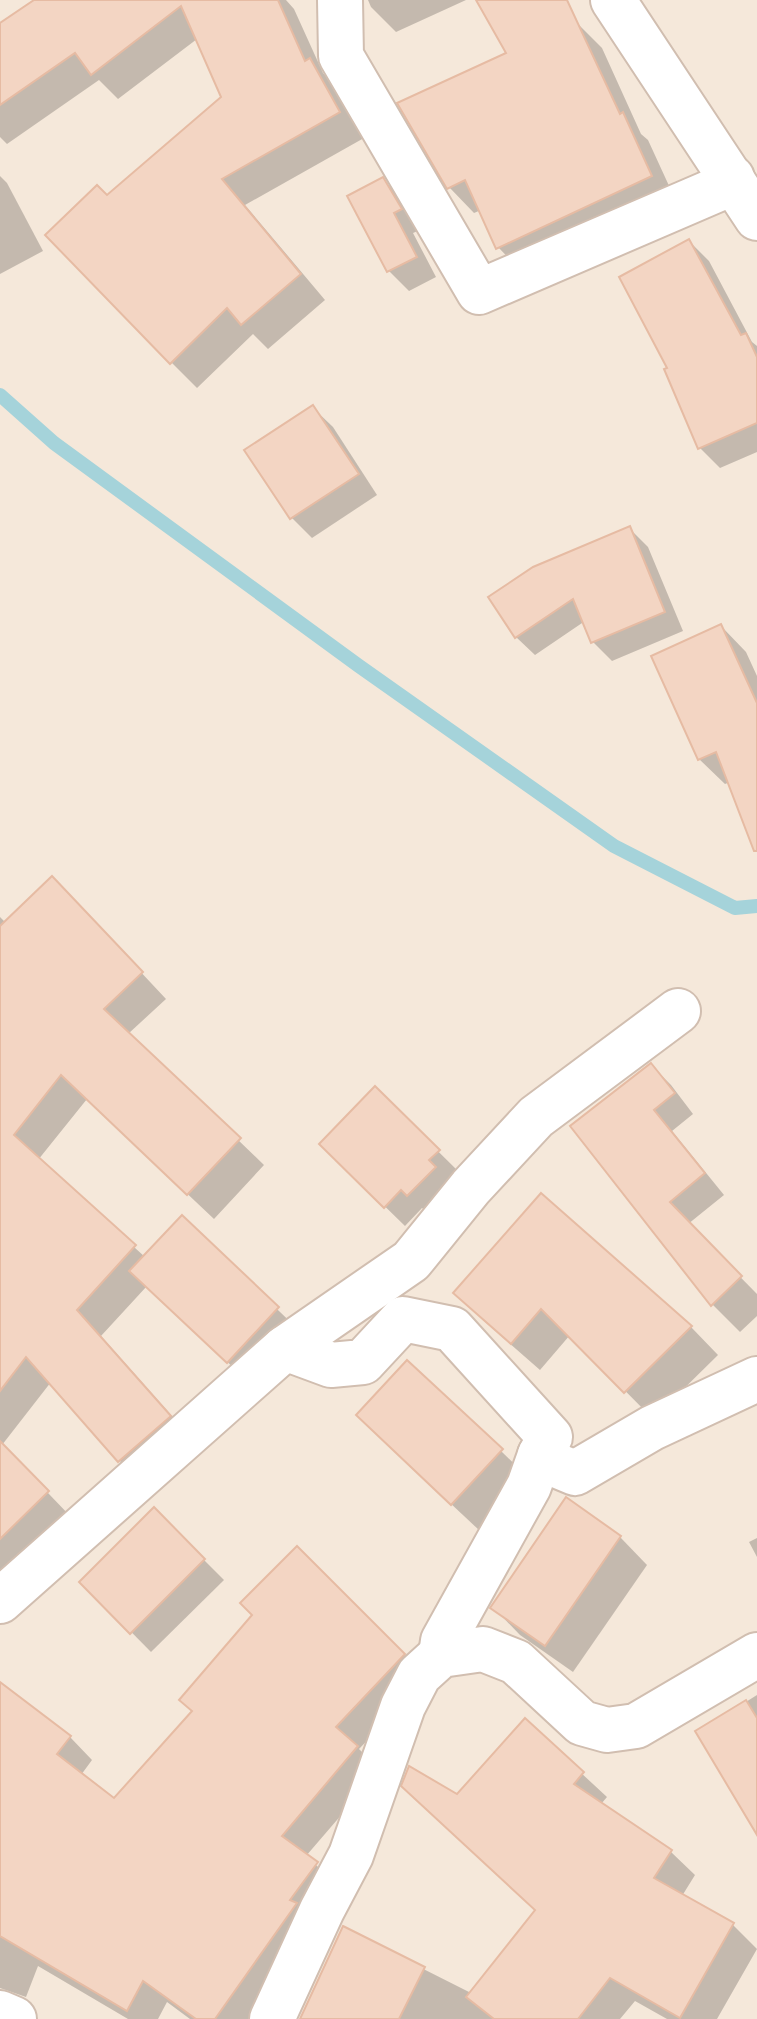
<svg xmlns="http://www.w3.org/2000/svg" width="757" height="2019" font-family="Jost,sans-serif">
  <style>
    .residential { fill: #f5e8da }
    .shadow { fill: #0003 }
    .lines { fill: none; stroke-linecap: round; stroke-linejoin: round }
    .stream { stroke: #a5d3da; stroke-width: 14 }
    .building { fill: #f3d5c3; stroke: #e6bba3; stroke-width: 2 }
    .street-casing { stroke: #d1beb0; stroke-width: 48 }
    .street { stroke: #fff; stroke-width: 44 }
  </style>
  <rect width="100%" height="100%" fill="#fdf6ec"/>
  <rect class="residential" x="0" y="0" width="757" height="2019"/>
  <g class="shadow">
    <polygon points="37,0 286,0 294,9 323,73 335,86 364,138 245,205 325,300 268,349 253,334 197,388 171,362 107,197 224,98 197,39 118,99 99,80 7,144 0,137 0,26"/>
    <polygon points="368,0 466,0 396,32 371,7"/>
    <polygon points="479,0 530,0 576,22 602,48 641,134 648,140 676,201 523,273 498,247 481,210 474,213 449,187 509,54"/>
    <polygon points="0,176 7,183 43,251 0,274"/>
    <polygon points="383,180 403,200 420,230 413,233 436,277 409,291 389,271"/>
    <polygon points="689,241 709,261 752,342 757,346 757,452 720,468 700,448"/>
    <polygon points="312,407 333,427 377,495 312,538 292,518 247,451"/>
    <polygon points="629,528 648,547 683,631 612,661 593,642 585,621 535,655 516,637"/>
    <polygon points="721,626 746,652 757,676 757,838 730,782 725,784 699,759"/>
    <polygon points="77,904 166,999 128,1034 264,1165 214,1219 87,1099 38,1160 145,1257 182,1218 305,1336 256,1389 147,1286 101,1336 195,1442 145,1486 120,1461 51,1382 2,1445 72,1518 0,1587 0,917 6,923"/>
    <polygon points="651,1065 671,1085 693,1114 672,1131 724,1195 667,1241 647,1221"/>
    <polygon points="375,1089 458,1171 429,1214 422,1208 405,1226 321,1144"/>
    <polygon points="700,1236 757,1294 757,1316 740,1332 713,1305 668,1248"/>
    <polygon points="456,1293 691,1327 718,1355 653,1419 570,1335 540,1370 483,1320"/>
    <polygon points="386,1443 501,1451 529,1478 480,1531"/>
    <polygon points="154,1510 224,1580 151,1652 82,1582"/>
    <polygon points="620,1537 647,1565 573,1672 520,1635 493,1607"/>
    <polygon points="757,1538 757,1557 749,1542"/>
    <polygon points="297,1549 427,1678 359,1749 380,1770 306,1856 339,1886 253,2019 190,2019 167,2002 158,2019 128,2019 38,1966 26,1997 0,1988 0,1697 70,1737 92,1760 81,1775 114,1801 194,1712"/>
    <polygon points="757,1695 757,1827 698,1732"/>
    <polygon points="525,1721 607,1797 601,1804 671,1852 695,1875 682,1896 733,1925 757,1949 717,2019 667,2019 635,2001 620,2019 302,2019 344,1929 471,1993 537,1911 457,1796"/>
  </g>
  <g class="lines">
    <polyline class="stream" points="0,395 54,443 359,666 614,846 735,908 757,906"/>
  </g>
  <g class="building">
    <polygon points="34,0 278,0 305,61 310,58 340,112 222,179 301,274 241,325 227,308 170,364 45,235 97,185 107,195 221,97 181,6 91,75 75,53 0,105 0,23"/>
    <polygon points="476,0 567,0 620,114 623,112 652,176 496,249 465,180 447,189 397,103 506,53"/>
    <polygon points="383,177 402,209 394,213 417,257 387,272 347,196"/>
    <polygon points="689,239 741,335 746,333 757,357 757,423 698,449 664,369 667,368 619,277"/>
    <polygon points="313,405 359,474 290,519 244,450"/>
    <polygon points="630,526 665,612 591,643 573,599 515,638 488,597 533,567"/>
    <polygon points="721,624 757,703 757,851 754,851 716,752 698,760 651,656"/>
    <polygon points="52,876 143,972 104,1009 241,1138 187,1195 61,1075 14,1135 136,1245 77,1310 171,1416 118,1462 26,1357 0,1391 0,926"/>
    <polygon points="651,1063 675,1093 654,1110 705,1173 670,1202 742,1276 711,1306 570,1126"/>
    <polygon points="375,1086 440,1150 429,1160 436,1167 407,1196 401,1190 384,1208 319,1144"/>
    <polygon points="541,1193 692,1326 624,1393 541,1309 511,1344 453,1293"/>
    <polygon points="182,1215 279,1307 227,1363 129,1271"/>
    <polygon points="407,1360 503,1449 451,1505 356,1415"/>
    <polygon points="0,1441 49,1491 0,1539"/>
    <polygon points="566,1497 621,1536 545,1646 490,1608"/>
    <polygon points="154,1507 205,1559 130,1634 79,1582"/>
    <polygon points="297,1546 405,1654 336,1727 358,1746 282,1836 318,1862 290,1900 297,1903 215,2019 196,2019 143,1981 127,2011 0,1936 0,1682 71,1736 57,1754 114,1798 192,1711 179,1700 252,1615 240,1603"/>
    <polygon points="746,1700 757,1718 757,1835 695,1731"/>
    <polygon points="525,1718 584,1772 574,1784 672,1850 654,1878 734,1923 680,2018 610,1978 578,2019 494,2019 466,1997 535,1910 401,1786 409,1766 457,1794"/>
    <polygon points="343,1926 425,1967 399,2019 300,2019"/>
  </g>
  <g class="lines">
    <defs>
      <g id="street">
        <polyline points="340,0 341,56 479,292 716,190 732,178"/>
        <polyline points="613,0 757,218"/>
        <polyline points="285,1348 411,1261 471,1187 536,1117 678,1011"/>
        <polyline points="0,1601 285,1348 331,1365 363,1362 403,1319 452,1329 550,1437 540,1455 551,1463 575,1473 652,1428 757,1379"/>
        <polyline points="441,1655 443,1641 529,1486 540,1455"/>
        <polyline points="0,2013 14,2019"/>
        <polyline points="272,2019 322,1910 351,1855 403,1706 419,1675 441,1655 483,1649 516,1662 582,1723 607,1730 636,1726 757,1655"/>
      </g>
    </defs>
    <use href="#street" class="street-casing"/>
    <use href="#street" class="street"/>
  </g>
</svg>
